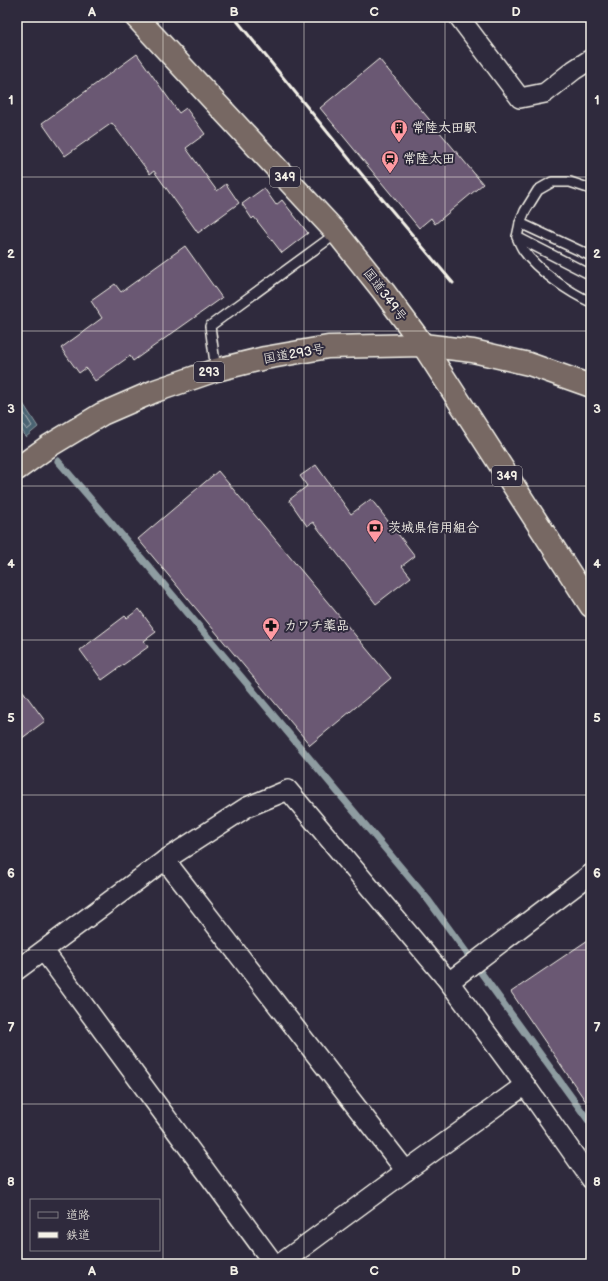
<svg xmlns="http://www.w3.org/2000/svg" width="608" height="1281" font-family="'Balsamiq Sans','Klee One',sans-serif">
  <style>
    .water { fill: #4a6372; stroke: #8e9ca1 }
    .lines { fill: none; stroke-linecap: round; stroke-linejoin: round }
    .shore { stroke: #b0b8b9; stroke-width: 1 }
    .stream { stroke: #8e9ca1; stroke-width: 7 }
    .building { fill: #6b5973; stroke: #f4f1e8 }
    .service-casing { stroke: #f4f1e8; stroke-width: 12 }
    .minor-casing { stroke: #f4f1e8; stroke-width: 22 }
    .trunk-casing { stroke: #f4f1e8; stroke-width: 25 }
    .service { stroke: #2f2a3d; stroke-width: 9 }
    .minor { stroke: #2f2a3d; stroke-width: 19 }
    .trunk { stroke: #776864; stroke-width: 22 }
    .rail { stroke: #f4f1e8; stroke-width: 3 }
    .grid { fill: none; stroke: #f4f1e8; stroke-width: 1; stroke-opacity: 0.55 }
    .labels { text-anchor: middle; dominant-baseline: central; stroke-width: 4; stroke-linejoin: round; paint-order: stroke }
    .shield { fill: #2f2a3d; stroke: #b9b5b5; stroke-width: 1 }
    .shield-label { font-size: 12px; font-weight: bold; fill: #f4f1e8 }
    .poi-label { font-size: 13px; font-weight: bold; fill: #f4f1e8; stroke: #2f2a3d; text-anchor: start }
    .street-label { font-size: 13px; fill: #f4f1e8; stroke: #2f2a3d }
    .neatline { fill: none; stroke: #f4f1e8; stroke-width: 1.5 }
    .grid-label { font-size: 13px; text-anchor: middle; font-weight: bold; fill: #f4f1e8 }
  </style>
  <rect width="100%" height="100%" fill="#2f2a3d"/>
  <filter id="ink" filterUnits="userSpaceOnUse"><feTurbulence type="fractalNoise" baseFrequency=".025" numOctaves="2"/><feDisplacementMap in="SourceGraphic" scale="8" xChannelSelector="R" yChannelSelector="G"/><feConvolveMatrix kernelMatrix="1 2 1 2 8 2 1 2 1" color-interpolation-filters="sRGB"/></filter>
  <g filter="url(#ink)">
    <polygon class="water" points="17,394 38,427 26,437 17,422"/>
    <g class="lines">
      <polyline class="shore" points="17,402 32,426 27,430 21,422 17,421"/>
      <polyline class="stream" points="58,461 150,568 429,901 591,1124"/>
    </g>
    <g class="building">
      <polygon points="137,54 179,113 186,108 205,134 186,148 217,191 226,184 239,203 198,233 154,171 150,174 112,123 65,156 42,123"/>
      <polygon points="379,59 483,184 435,224 431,218 419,228 320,108"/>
      <polygon points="264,188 276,205 282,200 308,233 282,253 254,217 252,219 242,204"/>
      <polygon points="185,246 222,298 133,361 130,356 95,381 86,368 79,373 61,348 102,318 91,301 115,284 121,292"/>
      <polygon points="316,465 351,514 371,499 415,556 402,566 411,577 376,604 313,522 307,526 289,500 307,486 300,476"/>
      <polygon points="218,471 391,678 310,745 138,539"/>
      <polygon points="139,609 156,632 144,641 148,647 102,680 80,650 125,616 127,618"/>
      <polygon points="17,683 45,721 17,742"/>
      <polygon points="591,938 591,1109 511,992"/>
    </g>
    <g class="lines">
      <defs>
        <g id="service">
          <path d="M591 189 570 182H552L538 190 525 211 520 223 517 237C519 242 521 247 524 251 537 270 570 293 591 302"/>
          <polyline points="520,223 591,256"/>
          <polyline points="517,237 591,275"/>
          <polyline points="216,370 210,326 337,233"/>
        </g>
        <g id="minor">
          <polyline points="459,17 520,98 545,93 574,70 591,59"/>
          <polyline points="165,860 406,1171"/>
          <polyline points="44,951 274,1264"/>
          <polyline points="17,970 165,860 247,807 288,790 449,982 525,1085 591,1179"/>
          <polyline points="449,982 591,874"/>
          <polyline points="280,1264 406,1171 525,1085"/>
        </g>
        <g id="trunk">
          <polyline points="136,17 337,233 384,292 423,345 591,606"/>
          <polyline points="17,469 49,446 102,414 155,391 216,370 265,358 328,347 423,345 473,351 529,364 591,386"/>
        </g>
      </defs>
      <use href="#service" class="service-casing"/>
      <use href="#minor" class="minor-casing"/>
      <use href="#trunk" class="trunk-casing"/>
      <use href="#service" class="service"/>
      <use href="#minor" class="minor"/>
      <use href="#trunk" class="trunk"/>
      <polyline class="rail" points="234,17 372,187 453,283"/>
    </g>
  </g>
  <path class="grid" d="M163 17V1264M304 17V1264M445 17V1264M17 177H591M17 331H591M17 486H591M17 640H591M17 795H591M17 950H591M17 1104H591"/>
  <defs>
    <symbol id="building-pin" viewBox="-11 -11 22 30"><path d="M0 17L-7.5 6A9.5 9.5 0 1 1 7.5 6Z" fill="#ff9aa2" stroke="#2f2a3d"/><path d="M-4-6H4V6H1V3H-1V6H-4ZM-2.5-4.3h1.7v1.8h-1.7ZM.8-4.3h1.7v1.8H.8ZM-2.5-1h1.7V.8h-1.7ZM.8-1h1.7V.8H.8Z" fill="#111"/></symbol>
    <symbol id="station-pin" viewBox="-11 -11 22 30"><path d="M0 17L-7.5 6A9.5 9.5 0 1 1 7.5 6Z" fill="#ff9aa2" stroke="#2f2a3d"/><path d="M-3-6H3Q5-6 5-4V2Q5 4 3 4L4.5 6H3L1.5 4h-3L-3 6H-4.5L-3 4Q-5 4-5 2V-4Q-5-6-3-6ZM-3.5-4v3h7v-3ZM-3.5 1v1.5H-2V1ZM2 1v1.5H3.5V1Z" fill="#111"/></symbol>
    <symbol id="bank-pin" viewBox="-11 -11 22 30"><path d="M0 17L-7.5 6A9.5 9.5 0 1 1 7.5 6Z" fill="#ff9aa2" stroke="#2f2a3d"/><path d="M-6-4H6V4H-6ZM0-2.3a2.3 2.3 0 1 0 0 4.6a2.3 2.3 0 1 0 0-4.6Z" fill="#111"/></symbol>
    <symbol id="pharmacy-pin" viewBox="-11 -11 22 30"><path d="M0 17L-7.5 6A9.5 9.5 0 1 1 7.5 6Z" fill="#ff9aa2" stroke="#2f2a3d"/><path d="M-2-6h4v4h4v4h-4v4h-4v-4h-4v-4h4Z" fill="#111"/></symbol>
  </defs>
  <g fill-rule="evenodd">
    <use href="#building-pin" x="389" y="118" width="20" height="27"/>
    <use href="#station-pin" x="380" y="149" width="20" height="27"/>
    <use href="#bank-pin" x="365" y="518" width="20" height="27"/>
    <use href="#pharmacy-pin" x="261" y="616" width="20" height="27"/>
  </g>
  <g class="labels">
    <g class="shield">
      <rect x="270" y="167" width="30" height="20" rx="3"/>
      <rect x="194" y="362" width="30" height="20" rx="3"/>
      <rect x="492" y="466" width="30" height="20" rx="3"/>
    </g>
    <g class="shield-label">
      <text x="285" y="177">349</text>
      <text x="209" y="372">293</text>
      <text x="507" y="476">349</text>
    </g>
    <g class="poi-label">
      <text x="412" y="128">常陸太田駅</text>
      <text x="403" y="159">常陸太田</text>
      <text x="388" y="528">茨城県信用組合</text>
      <text x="284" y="626">カワチ薬品</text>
    </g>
    <g class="street-label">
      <text transform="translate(385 295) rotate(53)">国道349号</text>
      <text transform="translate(294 354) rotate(-10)">国道293号</text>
    </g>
  </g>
  <rect width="608" height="1281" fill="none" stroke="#2f2a3d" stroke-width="44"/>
  <rect x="30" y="1199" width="130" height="52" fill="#2f2a3d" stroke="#7e7a81"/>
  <rect x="38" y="1212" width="20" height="6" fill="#2f2a3d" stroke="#7e7a81"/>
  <text x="66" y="1219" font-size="12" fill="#f4f1e8">道路</text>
  <rect x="38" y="1232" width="20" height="6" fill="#f4f1e8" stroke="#7e7a81"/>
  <text x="66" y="1239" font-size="12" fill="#f4f1e8">鉄道</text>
  <rect x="22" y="22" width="564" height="1237" class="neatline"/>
  <g class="grid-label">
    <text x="92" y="16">A</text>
    <text x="234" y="16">B</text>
    <text x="374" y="16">C</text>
    <text x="516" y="16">D</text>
    <text x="11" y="104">1</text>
    <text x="597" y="104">1</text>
    <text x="11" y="258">2</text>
    <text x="597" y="258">2</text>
    <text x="11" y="413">3</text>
    <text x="597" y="413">3</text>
    <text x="11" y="568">4</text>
    <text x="597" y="568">4</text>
    <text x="11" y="722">5</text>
    <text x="597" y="722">5</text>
    <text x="11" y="877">6</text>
    <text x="597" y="877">6</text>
    <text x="11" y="1032">7</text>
    <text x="597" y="1032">7</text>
    <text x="11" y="1186">8</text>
    <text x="597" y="1186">8</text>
    <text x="92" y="1275">A</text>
    <text x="234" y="1275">B</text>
    <text x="374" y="1275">C</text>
    <text x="516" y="1275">D</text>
  </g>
</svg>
